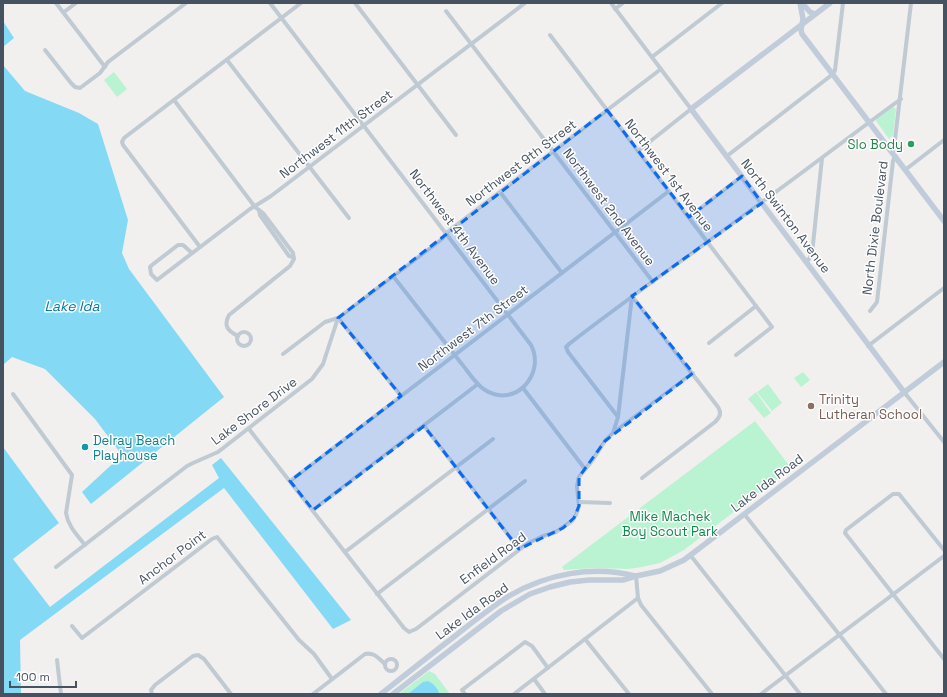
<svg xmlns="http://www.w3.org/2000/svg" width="947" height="697" font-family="'Space Grotesk',sans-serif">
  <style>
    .green { fill: #baf3d2 }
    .water { fill: #84daf4 }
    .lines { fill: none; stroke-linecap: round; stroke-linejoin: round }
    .street { stroke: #bfcad3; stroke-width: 4 }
    .secondary { stroke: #c1ccda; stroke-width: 5.5 }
    .marked { fill: #096af3; fill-opacity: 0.2; stroke: #096af3; stroke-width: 3; stroke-dasharray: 8 5; stroke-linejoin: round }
    .leisure-dot { fill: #2e9e5b; stroke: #fff; stroke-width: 1.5 }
    .education-dot { fill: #8d6e63; stroke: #fff; stroke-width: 1.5 }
    .culture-dot { fill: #0f9aa8; stroke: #fff; stroke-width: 1.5 }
    .labels { text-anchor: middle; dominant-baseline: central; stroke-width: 3; stroke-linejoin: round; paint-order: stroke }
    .street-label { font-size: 13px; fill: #46525f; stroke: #fff }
    .leisure-label { font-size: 13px; fill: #27864d; stroke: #fff; text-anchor: end }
    .education-label { font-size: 13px; fill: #785e54; stroke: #fff; text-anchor: start }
    .culture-label { font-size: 13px; fill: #0d838f; stroke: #fff; text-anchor: start }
    .park-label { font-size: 13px; fill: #0f884e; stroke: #fff }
    .water-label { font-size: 14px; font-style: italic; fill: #037a9f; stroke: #fff }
  </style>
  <rect width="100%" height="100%" fill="#f2efef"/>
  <g class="green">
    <polygon points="114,72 127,89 117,97 104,80"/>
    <polygon points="893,107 896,109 893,135 889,139 876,121 877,119"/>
    <polygon points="803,372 810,380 801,387 794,378"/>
    <polygon points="768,384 782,403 772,411 757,392"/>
    <polygon points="756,392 771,413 764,418 748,399"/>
    <polygon points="755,421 788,464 790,469 684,550 660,563 642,567 628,569 594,568 564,570 562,567"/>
    <polygon points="429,671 435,674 450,694 399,694"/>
  </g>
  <g class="water">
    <polygon points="3,21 14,38 3,47"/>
    <polygon points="3,65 25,91 79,113 98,124 128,220 122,253 129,269 224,397 91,504 82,492 122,455 95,419 45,369 12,357 3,365"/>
    <polygon points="3,447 59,523 13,559 50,607 219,478 212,465 221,458 351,620 333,629 224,488 20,640 21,694 3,694"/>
    <path d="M428 681C433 683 439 689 439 694H408L423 682Z"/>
  </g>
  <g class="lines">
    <g class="street">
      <polyline points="56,3 105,67"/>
      <path d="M270 3 531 345C546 374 515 409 485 390 475 384 468 371 461 363 438 334 416 305 393 276"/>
      <polyline points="355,3 456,135"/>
      <polyline points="611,3 691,109 638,151"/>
      <polyline points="615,9 623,3"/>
      <polyline points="446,11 653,282"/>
      <polyline points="64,12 76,3"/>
      <polyline points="550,35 772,327 736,355"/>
      <polyline points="45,50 71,83 75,87 80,88 100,73 108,62 186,3"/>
      <polyline points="652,57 722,3"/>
      <polyline points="227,60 349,218"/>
      <path d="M174 100 255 207 263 213 293 253 294 259 290 266 229 315C223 326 228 331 238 336"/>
      <polyline points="727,156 833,74 835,70 843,3"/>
      <polyline points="905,170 944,140"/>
      <polyline points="500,192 562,273"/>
      <polyline points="259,210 260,215 289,256 293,257"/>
      <polyline points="689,217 742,176"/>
      <polyline points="200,247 123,145 122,142 124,138 301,3"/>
      <polyline points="192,253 183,245 178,245 152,265 150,267 151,274 157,280 250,209 271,196 525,3"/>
      <polyline points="807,262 812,254 822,158"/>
      <path d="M632 296 718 407C722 413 720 417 715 422L642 478"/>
      <polyline points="870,311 877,302 893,161 895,156 894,148 911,3"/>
      <polyline points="338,318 401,396"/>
      <circle cx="244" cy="339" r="7"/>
      <polyline points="709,343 756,306"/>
      <polyline points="868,346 944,288"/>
      <polyline points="283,354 325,322 338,318 442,239 446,233 661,69"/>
      <polyline points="523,388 585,469"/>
      <polyline points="904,392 944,442"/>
      <path d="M13 394 72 475 66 513C68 526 77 535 85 545"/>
      <path d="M618 417 568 352 566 347 569 344C632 295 698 250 762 202 809 168 854 133 901 99"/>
      <polyline points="424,426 519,549"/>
      <polyline points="249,429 404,628 409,632 416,629 527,544 541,537 556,532 572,521 576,515 579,506 577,486 579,477 592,461 605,441 613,433 618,417 632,296"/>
      <polyline points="613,433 693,373"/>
      <polyline points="290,481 669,191"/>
      <polyline points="579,502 610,503"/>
      <polyline points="313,510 478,384"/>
      <polyline points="745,515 886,694"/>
      <polyline points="944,550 899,494 893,494 846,530 845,533 944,659"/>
      <polyline points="345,552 493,439"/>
      <polyline points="691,556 800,694"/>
      <polyline points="56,567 187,466 193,463 218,452 312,379 323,364 338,318"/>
      <polyline points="636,576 638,598 641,605 712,694"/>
      <polyline points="377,594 525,481"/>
      <polyline points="72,626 82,638 212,539 217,537 299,640 314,654 332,679"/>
      <polyline points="585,639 629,694"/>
      <circle cx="391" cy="665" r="6"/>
      <polyline points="57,660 61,694"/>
      <polyline points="534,679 545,694"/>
      <polyline points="152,694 151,690 155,685 193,656 198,655 204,659 231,694"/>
      <path d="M313 694 365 654C374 652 378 658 385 664"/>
      <polyline points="465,694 462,690 525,642 532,646 548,668"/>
      <polyline points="514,694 638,598"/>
      <polyline points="761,694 944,556"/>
    </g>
    <g class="secondary">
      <polyline points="800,3 803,19 801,30 802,34 944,221"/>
      <polyline points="802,3 810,12 815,14"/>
      <polyline points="830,3 691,109 904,392"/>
      <path d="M381 694C405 675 430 655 455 636 473 622 490 608 509 596 546 574 593 565 635 576"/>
      <polyline points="393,694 501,611 530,594 550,587 570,582 589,580 623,580 636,576 660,571 684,560 944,362"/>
    </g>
  </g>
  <path class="marked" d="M607 110 689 217 742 176 762 203 632 296 693 373 605 441 579 477V506L574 518 563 528 519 549 424 426 313 510 290 481 401 396 338 318Z"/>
  <circle class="leisure-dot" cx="911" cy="144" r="4"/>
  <circle class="education-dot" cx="811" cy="406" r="4"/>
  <circle class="culture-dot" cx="85" cy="447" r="4"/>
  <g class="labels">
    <g class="street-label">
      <text transform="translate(336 134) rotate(-37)">Northwest 11th Street</text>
      <text transform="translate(521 163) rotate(-37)">Northwest 9th Street</text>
      <text transform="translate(669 175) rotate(53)">Northwest 1st Avenue</text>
      <text transform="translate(609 207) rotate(53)">Northwest 2nd Avenue</text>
      <text transform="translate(786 216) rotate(53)">North Swinton Avenue</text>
      <text transform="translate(455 227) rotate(53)">Northwest 4th Avenue</text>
      <text transform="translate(875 228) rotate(-83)">North Dixie Boulevard</text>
      <text transform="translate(473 328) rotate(-37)">Northwest 7th Street</text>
      <text transform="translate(254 411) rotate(-37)">Lake Shore Drive</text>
      <text transform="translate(767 483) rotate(-37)">Lake Ida Road</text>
      <text transform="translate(172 557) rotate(-37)">Anchor Point</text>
      <text transform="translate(493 558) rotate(-36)">Enfield Road</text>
      <text transform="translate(472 611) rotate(-36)">Lake Ida Road</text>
    </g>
    <g class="leisure-label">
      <text x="903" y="144">Slo Body</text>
    </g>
    <g class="education-label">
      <text x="819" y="399">Trinity<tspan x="819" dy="15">Lutheran School</tspan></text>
    </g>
    <g class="culture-label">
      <text x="93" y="440">Delray Beach<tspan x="93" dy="15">Playhouse</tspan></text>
    </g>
    <g class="park-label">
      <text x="670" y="516">Mike Machek<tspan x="670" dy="15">Boy Scout Park</tspan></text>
    </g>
    <g class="water-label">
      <text x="72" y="306">Lake Ida</text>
    </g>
  </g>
  <rect width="947" height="697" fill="none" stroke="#46525f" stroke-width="8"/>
  <path d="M10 681v6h66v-6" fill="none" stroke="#46525f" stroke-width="2"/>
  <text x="16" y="681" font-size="12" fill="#46525f" stroke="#ffffff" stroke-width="3" paint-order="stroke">100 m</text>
</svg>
